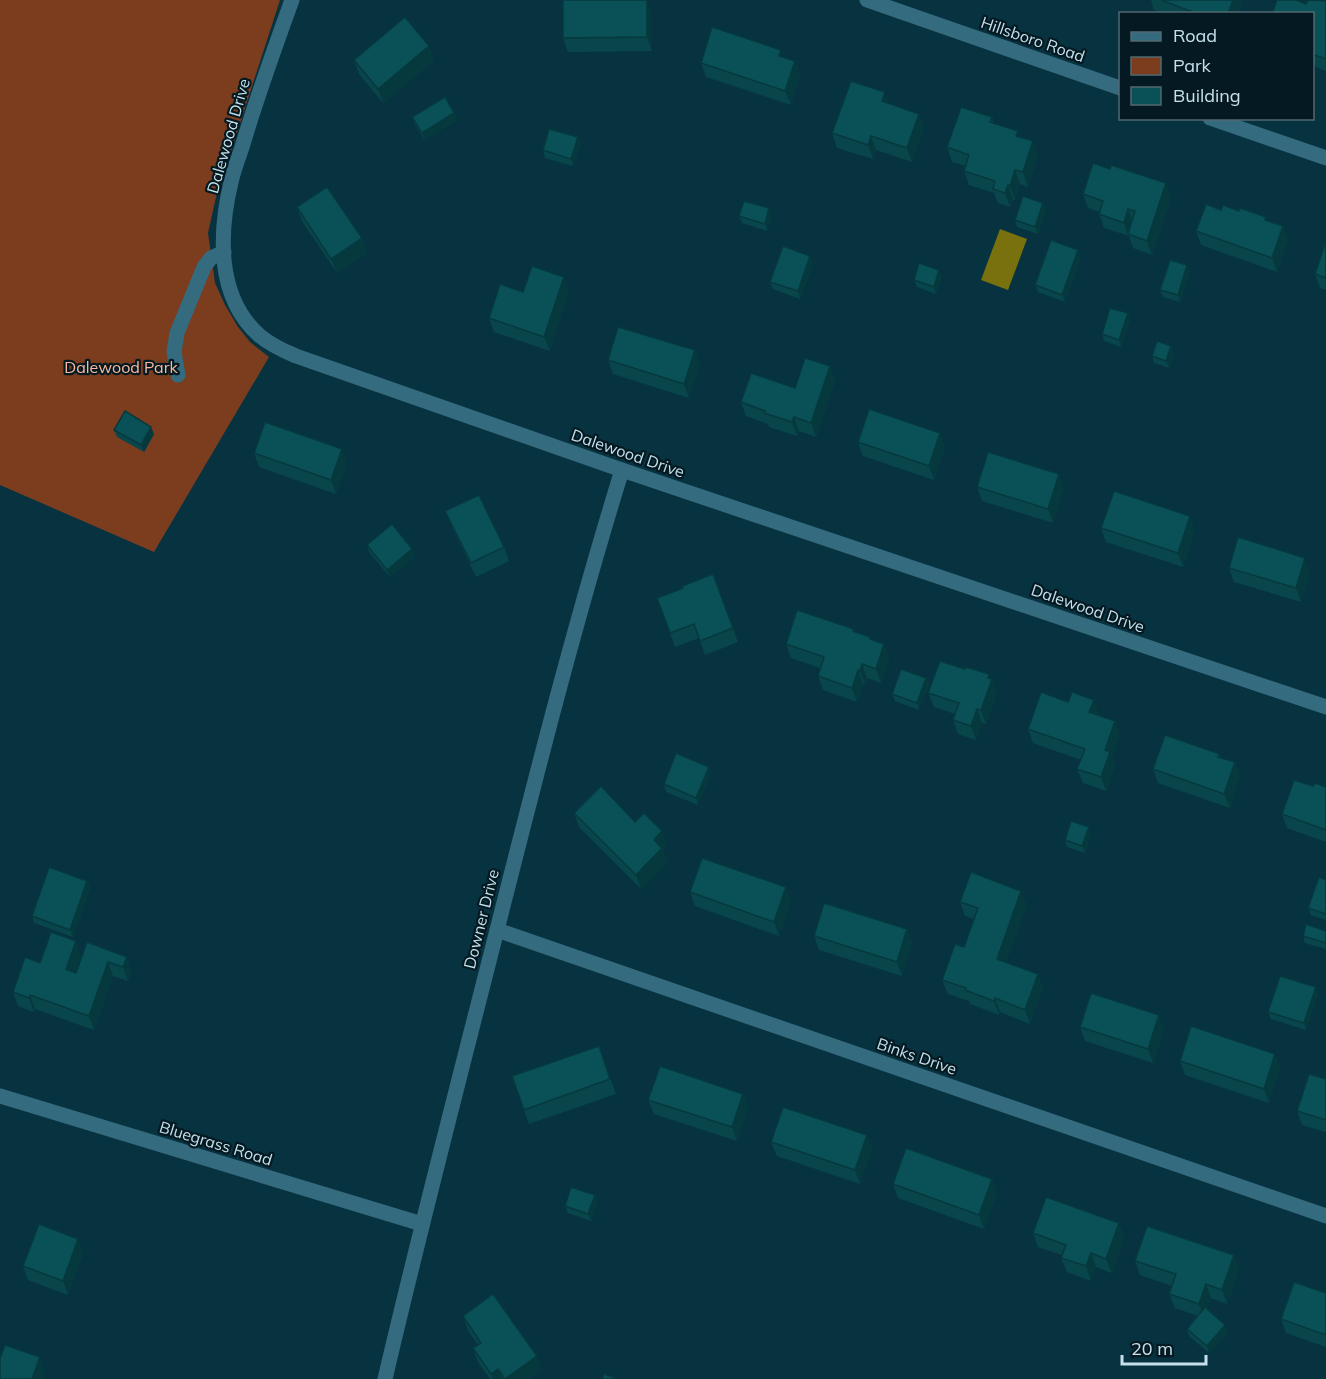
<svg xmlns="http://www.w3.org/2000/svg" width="1326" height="1379" font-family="Mulish,sans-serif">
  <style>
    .green { fill: #7c3c1e }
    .water { fill: #79710e }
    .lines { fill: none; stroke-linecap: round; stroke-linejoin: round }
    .service { stroke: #356b7e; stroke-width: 15 }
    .minor { stroke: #356b7e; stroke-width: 15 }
    .wall { fill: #08464b }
    .shaded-wall { fill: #06393d }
    .building { fill: #095157; stroke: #06393d; stroke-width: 1.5 }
    .labels { text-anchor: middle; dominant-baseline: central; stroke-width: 4.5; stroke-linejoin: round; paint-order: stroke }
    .street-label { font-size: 16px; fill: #c5e0ea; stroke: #041921 }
    .park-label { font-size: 16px; fill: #faba9e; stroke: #041921 }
  </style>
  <rect width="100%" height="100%" fill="#073341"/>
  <polygon class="green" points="0,0 280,0 216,197 208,233 215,283 225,305 238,327 250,342 269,357 154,552 0,485"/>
  <polygon class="water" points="1000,229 1027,239 1008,290 981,280"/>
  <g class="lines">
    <polyline class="service" points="178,375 174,352 177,333 204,267 211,258 224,252"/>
    <g class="minor">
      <path d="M292 0C276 44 260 89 246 134 242 149 236 163 232 178 219 230 215 297 260 336 271 345 284 351 296 356L622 470 1326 707"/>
      <polyline points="867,0 1120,88"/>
      <polyline points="1210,118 1326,158"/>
      <polyline points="497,930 1326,1216"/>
      <polyline points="0,1096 422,1224"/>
      <path d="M385 1379C420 1229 459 1080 497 930 536 776 575 622 622 470"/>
    </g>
  </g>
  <g class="wall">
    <polygon points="563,0 600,0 652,14 652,51 568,52 563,38"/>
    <polygon points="1151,0 1243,0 1238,14 1165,14 1154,10"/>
    <polygon points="1326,1 1326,71 1316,67 1312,59 1312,14 1306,4"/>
    <polygon points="354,60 434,60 383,103 359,74"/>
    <polygon points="701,63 800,75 791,105 706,77"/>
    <polygon points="889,103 919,114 924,128 912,162 876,150 873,159 837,148 832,133"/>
    <polygon points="454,113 457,120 424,140 415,124 412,117"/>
    <polygon points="992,117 994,124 1019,137 1038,155 1028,187 1020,184 1015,200 1013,199 1010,207 998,203 994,193 969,185 964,171 965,166 952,162 947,147"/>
    <polygon points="581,144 573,166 545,158 543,150"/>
    <polygon points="1110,169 1171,198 1152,255 1133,248 1129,236 1104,228 1099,214 1100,212 1088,208 1083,194"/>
    <polygon points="297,207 367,252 337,273 302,221"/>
    <polygon points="1046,210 1038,234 1017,227 1015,220"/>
    <polygon points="1221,210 1267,220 1283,226 1288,240 1277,272 1201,245 1196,231"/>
    <polygon points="772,215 767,231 742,223 739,216"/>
    <polygon points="1326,241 1326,290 1320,288 1315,274"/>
    <polygon points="1078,250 1081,257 1065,302 1038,292 1035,285"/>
    <polygon points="813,263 800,299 773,289 770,282"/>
    <polygon points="939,270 942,277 936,294 917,287 914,280"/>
    <polygon points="1190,272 1180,302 1163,297 1160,290"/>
    <polygon points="569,291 550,351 494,332 489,318 523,292"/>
    <polygon points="1128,313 1130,320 1121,347 1104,341 1102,334"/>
    <polygon points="1171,346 1174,354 1169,368 1154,363 1152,356"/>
    <polygon points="608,360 700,364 689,398 613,374"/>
    <polygon points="830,366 835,380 816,437 799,431 797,436 769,427 768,424 746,416 741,402 795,388"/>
    <polygon points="114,430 154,434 144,452 117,437"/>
    <polygon points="940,433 945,447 934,480 863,456 858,442"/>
    <polygon points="254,453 347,463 336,494 259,467"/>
    <polygon points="977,487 1064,488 1053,523 982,501"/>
    <polygon points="445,511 504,547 509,561 476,577 451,525"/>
    <polygon points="1101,528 1195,530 1183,567 1106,542"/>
    <polygon points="367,545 415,556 390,577 369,552"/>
    <polygon points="1229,568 1310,572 1301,602 1234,582"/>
    <polygon points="713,574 738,642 705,655 699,638 675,647 657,598 682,588"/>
    <polygon points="855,632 871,640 884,644 889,658 881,683 867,678 865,685 863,684 857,702 823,690 818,676 820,668 791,658 786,644"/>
    <polygon points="965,669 989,674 997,693 986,724 982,723 976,740 958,734 953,720 955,714 934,707 928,693"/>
    <polygon points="926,678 929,685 919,710 895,701 892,694"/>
    <polygon points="1099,714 1098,715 1120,735 1112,757 1115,766 1106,791 1083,783 1077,769 1081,760 1033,743 1028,729"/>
    <polygon points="1220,754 1221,758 1235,762 1240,776 1230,808 1158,783 1153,769"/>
    <polygon points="709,767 711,774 698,805 666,792 664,784"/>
    <polygon points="1313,786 1326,787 1326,842 1287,828 1282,814"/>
    <polygon points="574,813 635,822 667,845 663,850 668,862 641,889 579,827"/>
    <polygon points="1091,834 1085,853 1067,847 1065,840"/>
    <polygon points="1326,880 1326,920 1311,915 1308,908"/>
    <polygon points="87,881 90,888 73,937 34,923 32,916"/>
    <polygon points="690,892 791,901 779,936 695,906"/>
    <polygon points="960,902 1027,905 1006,962 1038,974 1043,988 1030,1024 1000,1012 999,1015 970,1004 969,1001 948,994 942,980 964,947 974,919 965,916"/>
    <polygon points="907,929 912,943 902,976 819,950 814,936"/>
    <polygon points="1326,931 1326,949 1305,943 1303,936"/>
    <polygon points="87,942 132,971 128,981 113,976 94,1030 35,1009 34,1012 18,1006 13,992 40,963 81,955 75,972 76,973"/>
    <polygon points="1318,994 1306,1030 1271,1019 1268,1012"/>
    <polygon points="1080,1027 1164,1029 1153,1063 1085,1041"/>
    <polygon points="599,1046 616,1094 529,1124 512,1076"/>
    <polygon points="1275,1054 1280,1068 1269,1103 1185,1075 1180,1061"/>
    <polygon points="1326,1079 1326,1132 1302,1125 1297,1111"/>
    <polygon points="743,1094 748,1108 737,1141 654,1114 648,1100"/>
    <polygon points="867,1135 872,1149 860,1184 777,1156 771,1142"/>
    <polygon points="992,1179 997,1193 984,1229 898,1198 893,1184"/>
    <polygon points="595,1195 597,1202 591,1221 568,1213 565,1206"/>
    <polygon points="1119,1223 1124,1237 1112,1273 1096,1267 1091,1281 1067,1272 1061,1258 1062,1255 1038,1247 1033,1233"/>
    <polygon points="83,1253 68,1295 28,1280 23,1266"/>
    <polygon points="1135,1261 1239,1269 1227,1304 1211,1298 1207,1309 1228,1332 1209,1353 1189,1336 1187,1329 1198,1316 1175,1308 1169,1294 1172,1286 1140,1275"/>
    <polygon points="1326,1293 1326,1347 1286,1333 1281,1319"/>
    <polygon points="463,1316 542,1370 530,1379 490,1379 478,1362 473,1348 478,1345 468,1330"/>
  </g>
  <g class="shaded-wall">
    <polygon points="647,0 652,14 652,51 647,37"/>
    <polygon points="1233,0 1243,0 1238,14 1228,14"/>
    <polygon points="429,46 434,60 383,103 378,89"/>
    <polygon points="795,61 800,75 791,105 785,91"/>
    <polygon points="885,92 890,106 882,101"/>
    <polygon points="454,113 457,120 424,140 422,133"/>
    <polygon points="919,114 924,128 912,162 907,148"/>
    <polygon points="871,136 876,150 873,159 868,145"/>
    <polygon points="578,137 581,144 573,166 571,159"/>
    <polygon points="1033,141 1038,155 1028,187 1023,172"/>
    <polygon points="1015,170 1020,184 1015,200 1010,186"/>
    <polygon points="1166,183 1171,198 1152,255 1147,241"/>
    <polygon points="1008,185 1013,199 1010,207 1005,193"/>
    <polygon points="1043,203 1046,210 1038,234 1035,227"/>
    <polygon points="769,208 772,215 767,231 765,224"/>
    <polygon points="1128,209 1133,223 1128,234 1129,237 1124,223"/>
    <polygon points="1283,226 1288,240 1277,272 1272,258"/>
    <polygon points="362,238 367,252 337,273 331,259"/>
    <polygon points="1078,250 1081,257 1065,302 1062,295"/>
    <polygon points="810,256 813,263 800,299 798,291"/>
    <polygon points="1187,265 1190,272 1180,302 1178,295"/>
    <polygon points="939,270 942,277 936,294 934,287"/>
    <polygon points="564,277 569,291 550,351 544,337"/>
    <polygon points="1128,313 1130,320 1121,347 1119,340"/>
    <polygon points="1171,346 1174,354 1169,368 1166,361"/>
    <polygon points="695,350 700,364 689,398 684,384"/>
    <polygon points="830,366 835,380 816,437 811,423"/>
    <polygon points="794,417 799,431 797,436 792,422"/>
    <polygon points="151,427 154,434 144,452 141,445"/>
    <polygon points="940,433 945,447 934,480 929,466"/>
    <polygon points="342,449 347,463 336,494 331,480"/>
    <polygon points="1059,474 1064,488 1053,523 1048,509"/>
    <polygon points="1190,516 1195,530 1183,567 1178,553"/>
    <polygon points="412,549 415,556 390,577 387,570"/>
    <polygon points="1305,558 1310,572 1301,602 1296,588"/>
    <polygon points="884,644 889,658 881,683 876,669"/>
    <polygon points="862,664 867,678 865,685 860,671"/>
    <polygon points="858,670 863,684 857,702 852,688"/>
    <polygon points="989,674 991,681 992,679 997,693 986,724 981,710"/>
    <polygon points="926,678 929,685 919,710 917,703"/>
    <polygon points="1094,700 1099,714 1094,726 1089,712"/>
    <polygon points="977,709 982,723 976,740 971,726"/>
    <polygon points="1115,721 1120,735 1112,757 1115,766 1106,791 1101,777 1105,750"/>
    <polygon points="1235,762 1240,776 1230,808 1224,794"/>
    <polygon points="709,767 711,774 698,805 696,798"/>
    <polygon points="1089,827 1091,834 1085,853 1082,846"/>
    <polygon points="662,831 667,845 663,850 668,862 641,889 636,875 654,840"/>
    <polygon points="87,881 90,888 73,937 70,930"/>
    <polygon points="786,887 791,901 779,936 774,922"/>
    <polygon points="1021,891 1027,905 1002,973 997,959"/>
    <polygon points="907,929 912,943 902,976 897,962"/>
    <polygon points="76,941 81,955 71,984 66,969"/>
    <polygon points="127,957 132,971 128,981 123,967"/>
    <polygon points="108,962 113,976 94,1030 89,1016"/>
    <polygon points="1038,974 1043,988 1030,1024 1025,1010"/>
    <polygon points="1316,987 1318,994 1306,1030 1304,1023"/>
    <polygon points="30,995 35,1009 34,1012 29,998"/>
    <polygon points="995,998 1000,1012 999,1015 994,1001"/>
    <polygon points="1159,1015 1164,1029 1153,1063 1148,1049"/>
    <polygon points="1275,1054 1280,1068 1269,1103 1264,1089"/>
    <polygon points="743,1094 748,1108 737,1141 732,1127"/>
    <polygon points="867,1135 872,1149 860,1184 855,1170"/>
    <polygon points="992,1179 997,1193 984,1229 979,1215"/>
    <polygon points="595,1195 597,1202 591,1221 588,1214"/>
    <polygon points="1119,1223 1124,1237 1112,1273 1106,1259"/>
    <polygon points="78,1239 83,1253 68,1295 63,1281"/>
    <polygon points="1091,1253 1096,1267 1091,1281 1086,1266"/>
    <polygon points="1234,1255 1239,1269 1227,1304 1222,1290"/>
    <polygon points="1206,1284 1211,1298 1204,1318 1199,1304"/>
    <polygon points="1225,1325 1228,1332 1209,1353 1207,1346"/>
    <polygon points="537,1356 542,1370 530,1379 505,1379"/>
    <polygon points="40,1357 45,1371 42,1379 32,1379"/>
    <polygon points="498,1369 502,1379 493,1379 491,1374"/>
  </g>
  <g class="building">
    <polygon points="563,0 647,0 647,37 563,38"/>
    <polygon points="1161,0 1233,0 1228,14 1198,14"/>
    <polygon points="1277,0 1296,0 1306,4 1308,0 1326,1 1326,59 1312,54 1312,14 1272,14"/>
    <polygon points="405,17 429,46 378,89 354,60"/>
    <polygon points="712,27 781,50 779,56 795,61 785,91 701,63"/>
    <polygon points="851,81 885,92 882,101 919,114 907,148 871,136 868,145 832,133"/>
    <polygon points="445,97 454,113 422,133 412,117"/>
    <polygon points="961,107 992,117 990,122 1018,131 1016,136 1033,141 1023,172 1015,170 1010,186 1008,185 1005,193 993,189 995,181 964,171 969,155 947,147"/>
    <polygon points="549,129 578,137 571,159 543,150"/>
    <polygon points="1093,163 1110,169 1111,165 1166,183 1147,241 1128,234 1135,211 1128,209 1124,223 1099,214 1103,201 1083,194"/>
    <polygon points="327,187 362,238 331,259 297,207"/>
    <polygon points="1023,196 1043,203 1035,227 1015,220"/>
    <polygon points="744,201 769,208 765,224 739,216"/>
    <polygon points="1206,204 1221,210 1223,205 1239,211 1240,208 1266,217 1265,220 1283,226 1272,258 1196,231"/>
    <polygon points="1051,240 1078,250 1062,295 1035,285"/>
    <polygon points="1326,241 1326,278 1315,274"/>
    <polygon points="783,246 810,256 798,291 770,282"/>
    <polygon points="1170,260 1187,265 1178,295 1160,290"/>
    <polygon points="919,263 939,270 934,287 914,280"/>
    <polygon points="532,266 564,277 544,337 489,318 500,284 523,292"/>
    <polygon points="1110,308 1128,313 1119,340 1102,334"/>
    <polygon points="618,327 695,350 684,384 608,360"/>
    <polygon points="1157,341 1171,346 1166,361 1152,356"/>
    <polygon points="805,358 830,366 811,423 794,417 792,422 764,413 765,411 741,402 751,373 795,388"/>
    <polygon points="869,409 940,433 929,466 858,442"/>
    <polygon points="125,411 151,427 141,445 114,430"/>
    <polygon points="265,422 342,449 331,480 254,453"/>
    <polygon points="988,452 1059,474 1048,509 977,487"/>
    <polygon points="1114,491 1190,516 1178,553 1101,528"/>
    <polygon points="479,495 504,547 471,563 445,511"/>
    <polygon points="392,524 412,549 387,570 367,545"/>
    <polygon points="1238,537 1305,558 1296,588 1229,568"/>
    <polygon points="713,574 733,628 700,641 694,624 670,633 657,598 683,588 682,586"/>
    <polygon points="797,610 854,629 853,631 870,637 870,639 884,644 876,669 862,664 860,671 858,670 852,688 818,676 824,657 786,644"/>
    <polygon points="940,661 965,669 966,667 989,674 988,678 992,679 981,710 977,709 971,726 953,720 959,703 928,693"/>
    <polygon points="901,669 926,678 917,703 892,694"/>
    <polygon points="1041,692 1068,702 1072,692 1094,700 1089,712 1115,721 1105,750 1110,752 1101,777 1077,769 1085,749 1028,729"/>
    <polygon points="1165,735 1220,754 1218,757 1235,762 1224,794 1153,769"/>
    <polygon points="676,753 709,767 696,798 664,784"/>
    <polygon points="1294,780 1313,786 1315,783 1326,787 1326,830 1282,814"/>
    <polygon points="601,786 635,822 644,813 662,831 654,840 662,848 636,875 574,813"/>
    <polygon points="1071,821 1089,827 1082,846 1065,840"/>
    <polygon points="702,858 786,887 774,922 690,892"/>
    <polygon points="49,867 87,881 70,930 32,916"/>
    <polygon points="971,872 1021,891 997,959 1038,974 1025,1010 995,998 994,1001 965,990 966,988 942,980 955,944 964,947 978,908 960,902"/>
    <polygon points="1319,877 1326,880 1326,914 1308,908"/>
    <polygon points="824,903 907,929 897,962 814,936"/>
    <polygon points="1306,924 1326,931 1326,943 1303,936"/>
    <polygon points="51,932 76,941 66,969 76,973 87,942 127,957 123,967 108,962 89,1016 30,995 29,998 13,992 25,957 40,963"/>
    <polygon points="1280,976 1316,987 1304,1023 1268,1012"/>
    <polygon points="1091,993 1159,1015 1148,1049 1080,1027"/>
    <polygon points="1191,1026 1275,1054 1264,1089 1180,1061"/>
    <polygon points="599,1046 610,1079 524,1110 512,1076"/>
    <polygon points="660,1066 743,1094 732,1127 648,1100"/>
    <polygon points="1309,1074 1326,1079 1326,1120 1297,1111"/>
    <polygon points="783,1107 867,1135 855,1170 771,1142"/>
    <polygon points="906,1148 992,1179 979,1215 893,1184"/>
    <polygon points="571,1187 595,1195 588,1214 565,1206"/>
    <polygon points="1046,1197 1119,1223 1106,1259 1091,1253 1086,1266 1061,1258 1066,1245 1033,1233"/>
    <polygon points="39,1224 78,1239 63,1281 23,1266"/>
    <polygon points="1147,1226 1234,1255 1222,1290 1206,1284 1199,1304 1169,1294 1176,1274 1135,1261"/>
    <polygon points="1294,1282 1326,1293 1326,1335 1281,1319"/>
    <polygon points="493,1294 537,1356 505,1379 498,1369 491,1374 473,1348 481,1343 463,1316"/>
    <polygon points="1205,1307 1225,1325 1207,1346 1187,1329"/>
    <polygon points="5,1345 40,1357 32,1379 0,1379 0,1358"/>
    <polygon points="604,1374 618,1379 602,1379"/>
  </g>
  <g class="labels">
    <g class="street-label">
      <text transform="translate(1033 39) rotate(19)">Hillsboro Road</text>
      <text transform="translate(228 136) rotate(-74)">Dalewood Drive</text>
      <text transform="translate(628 453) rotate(19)">Dalewood Drive</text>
      <text transform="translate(1088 608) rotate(19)">Dalewood Drive</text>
      <text transform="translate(481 919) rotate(-76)">Downer Drive</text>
      <text transform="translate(917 1056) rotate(19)">Binks Drive</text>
      <text transform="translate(216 1143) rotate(17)">Bluegrass Road</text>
    </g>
    <g class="park-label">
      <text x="121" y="367">Dalewood Park</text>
    </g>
  </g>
  <rect x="1119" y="12" width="195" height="108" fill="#041921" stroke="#516971" stroke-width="1.5"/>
  <rect x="1131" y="32" width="30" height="9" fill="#356b7e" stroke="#516971" stroke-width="1.5"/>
  <text x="1173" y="42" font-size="18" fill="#c5e0ea">Road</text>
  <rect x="1131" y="57" width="30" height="18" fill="#7c3c1e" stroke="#516971" stroke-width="1.5"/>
  <text x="1173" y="72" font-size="18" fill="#c5e0ea">Park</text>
  <rect x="1131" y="87" width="30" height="18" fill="#095157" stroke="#516971" stroke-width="1.5"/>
  <text x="1173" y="102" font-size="18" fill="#c5e0ea">Building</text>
  <path d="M1122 1355v9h84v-9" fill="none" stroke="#c5e0ea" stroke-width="3"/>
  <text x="1131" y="1355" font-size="18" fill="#c5e0ea" stroke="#041921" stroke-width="4.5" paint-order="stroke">20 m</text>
</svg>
